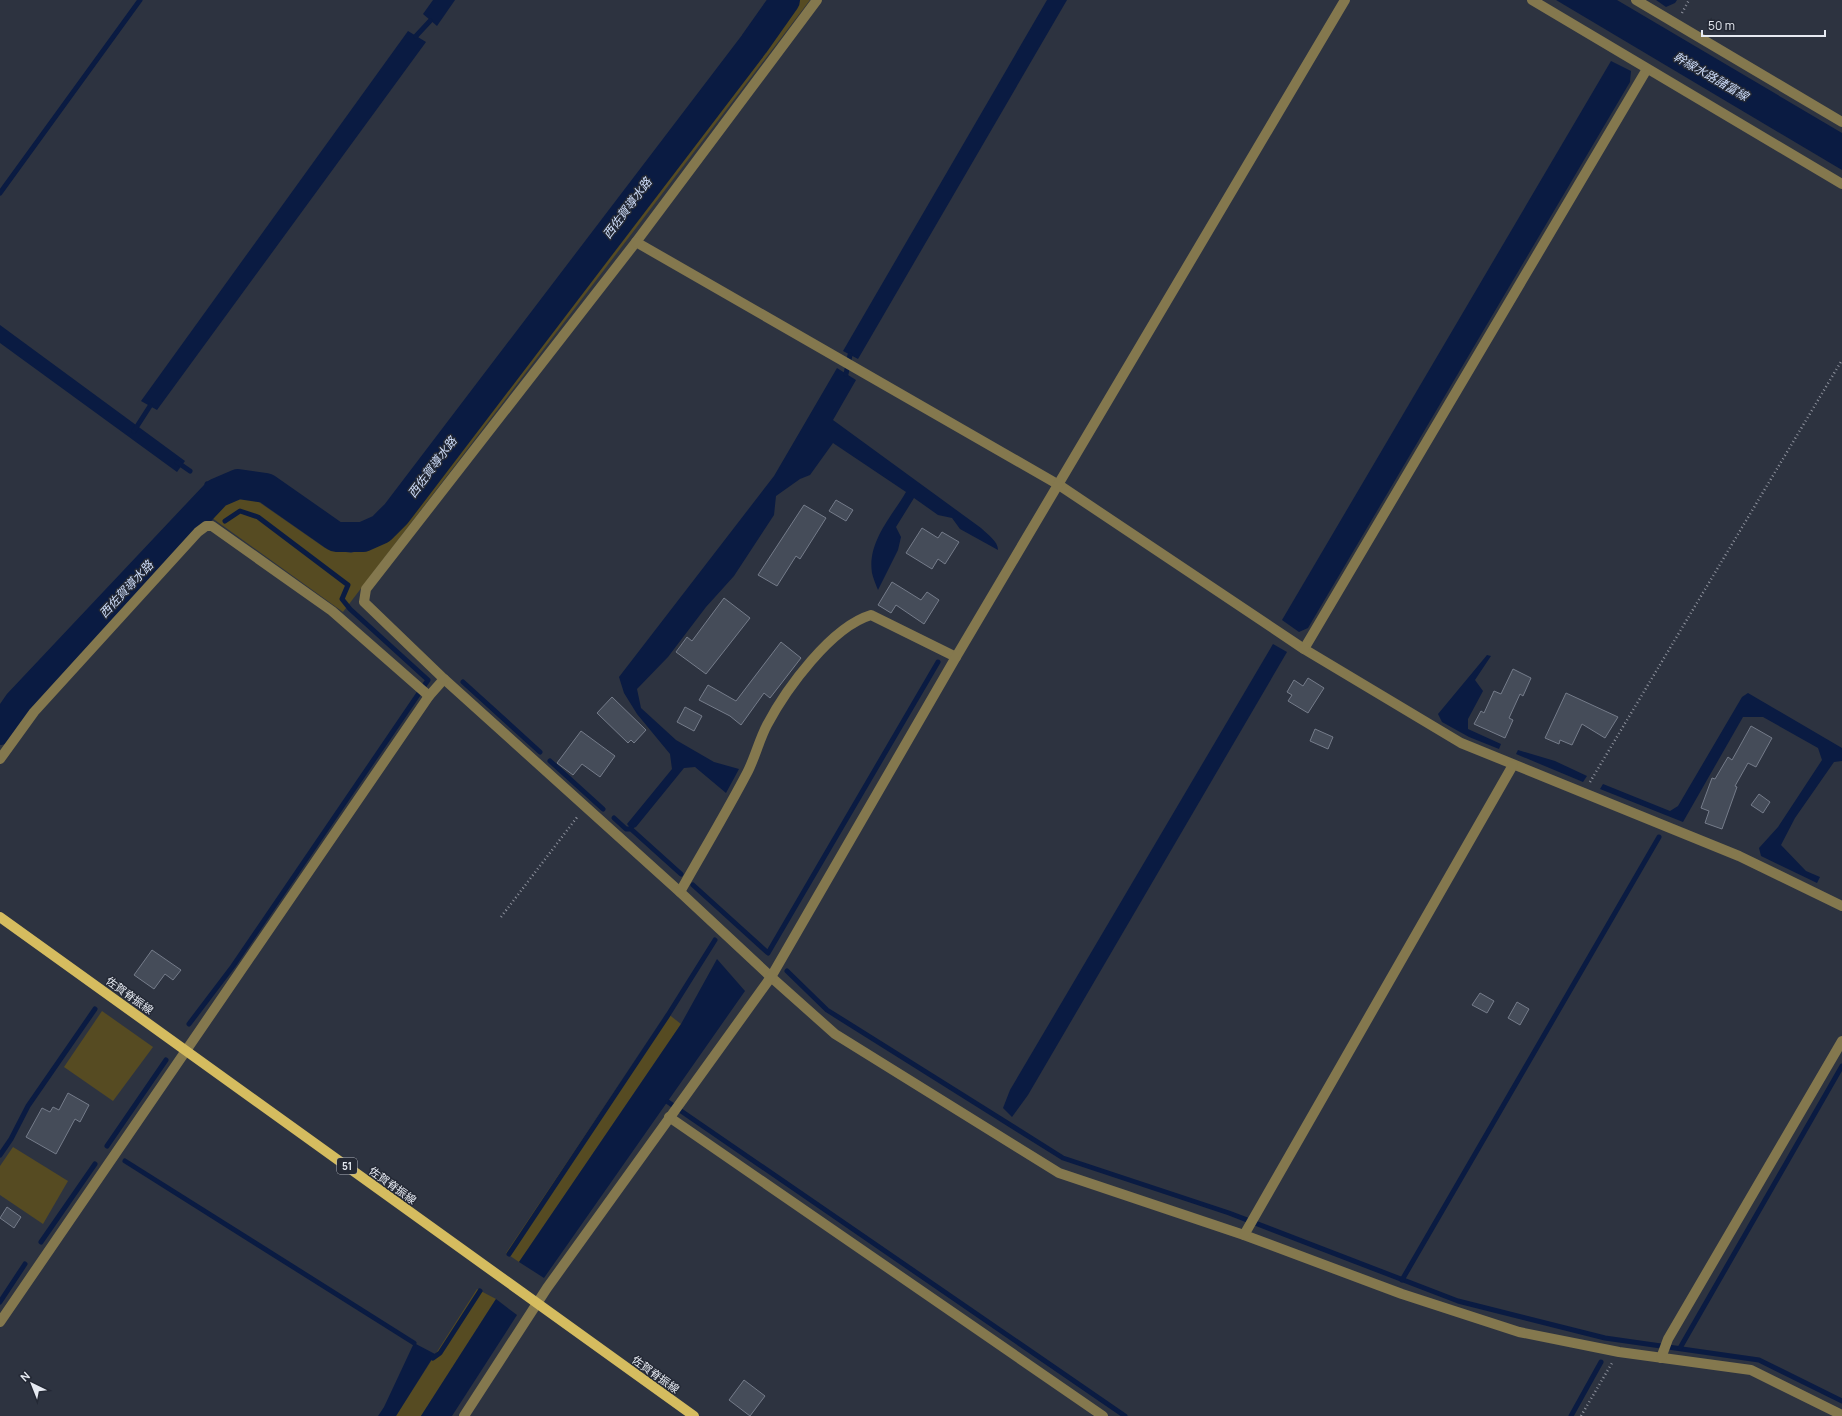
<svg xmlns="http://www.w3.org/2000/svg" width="1842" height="1416" font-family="Manrope,'Noto Sans JP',sans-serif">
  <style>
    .green { fill: #564b22 }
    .water { fill: #0a1b42 }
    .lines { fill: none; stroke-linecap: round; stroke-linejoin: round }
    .stream { stroke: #0a1b42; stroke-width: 5 }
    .river { stroke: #0a1b42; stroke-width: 30 }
    .building { fill: #454c59; stroke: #757c8a }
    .path { stroke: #8e929d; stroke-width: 2.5; stroke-dasharray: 1 3; stroke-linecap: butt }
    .minor { stroke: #84784e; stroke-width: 10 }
    .major { stroke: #d5bc5f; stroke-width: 10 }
    .labels { text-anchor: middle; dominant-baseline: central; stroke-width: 3; stroke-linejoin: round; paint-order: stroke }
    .shield { fill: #242935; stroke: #acb0b9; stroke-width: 1 }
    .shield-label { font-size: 10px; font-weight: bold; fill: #e6eaf2 }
    .street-label { font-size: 11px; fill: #e6eaf2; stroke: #242935 }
    .water-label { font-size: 12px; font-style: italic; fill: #cddcf9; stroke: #242935 }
  </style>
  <rect width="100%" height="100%" fill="#2d3340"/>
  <g class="green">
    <polygon points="798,0 810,0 343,612 208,515 228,497 256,500 325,548 351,553 386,541"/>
    <polygon points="102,1011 153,1047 113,1101 64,1067"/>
    <polygon points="667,1013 681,1024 519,1262 506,1253"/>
    <polygon points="13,1147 68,1181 43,1224 0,1195 0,1166"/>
    <polygon points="477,1289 496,1299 421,1416 396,1416"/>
  </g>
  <g class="water">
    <polygon points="433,0 455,0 437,26 423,14"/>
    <polygon points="1047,0 1067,0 858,359 843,351"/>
    <polygon points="1556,0 1617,0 1842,133 1842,170"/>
    <polygon points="1656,0 1677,0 1675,3 1666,7"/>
    <polygon points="408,31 426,42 157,410 141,401"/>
    <polygon points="1611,61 1631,71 1630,82 1308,628 1299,632 1282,620"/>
    <polygon points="0,325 185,461 177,472 0,343"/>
    <path d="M837 368 856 380 833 420 981 528C987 534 998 541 998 550L960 529 952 518 938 515 914 498 896 527 901 537 898 550 878 590C876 585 873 578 872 573 867 542 892 516 906 492L833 443 810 475 800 479 776 496 774 515 734 576 706 607 668 657 637 689 641 708 676 740 714 762 739 769 726 793 695 767 684 768 636 827 631 829 627 824 672 769 670 754 637 714 624 693 619 677 774 476Z"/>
    <polygon points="1273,644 1287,652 1028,1095 1012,1117 1003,1108 1010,1090"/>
    <polygon points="1487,655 1491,656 1475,680 1483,691 1468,719 1468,729 1501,744 1499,749 1469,737 1442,722 1438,714"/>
    <polygon points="1748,693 1842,748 1842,761 1834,762 1795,818 1781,845 1806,871 1820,877 1817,883 1761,856 1759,848 1778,827 1822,760 1818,748 1763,717 1743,717 1683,822 1600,789 1603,784 1670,811 1678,806 1742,697"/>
    <polygon points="1518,750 1555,761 1587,776 1583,782 1516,754"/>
    <polygon points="717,959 745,991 544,1278 519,1262 681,1024"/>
    <polygon points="496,1299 517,1315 452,1416 421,1416"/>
    <polygon points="414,1343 435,1354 396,1416 378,1416 384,1407"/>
  </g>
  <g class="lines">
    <g class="stream">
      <polyline points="416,36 430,21"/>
      <polyline points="0,193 140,0"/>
      <polyline points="846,374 850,355"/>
      <polyline points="134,431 150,406"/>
      <polyline points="177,462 190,471"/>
      <polyline points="207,484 217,493"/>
      <polyline points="463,682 540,752"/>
      <polyline points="550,761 603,809"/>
      <polyline points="614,818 626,829 631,829 681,874"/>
      <polyline points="693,885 768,953 938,662"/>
      <polyline points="787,971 827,1010 1063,1158 1229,1213 1458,1301 1605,1338 1759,1360 1842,1401"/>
      <polyline points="189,1024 233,966 428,680 350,609 342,599 348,585 258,517 240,511 225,521"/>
      <polyline points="668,1102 1125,1416"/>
      <polyline points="107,1146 166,1060"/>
      <polyline points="0,1155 11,1139 28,1106 95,1009"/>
      <polyline points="125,1161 414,1343"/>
      <polyline points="41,1242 95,1164"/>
      <polyline points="509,1254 668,1015 715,940"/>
      <polyline points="1402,1280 1659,837"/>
      <polyline points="0,1302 25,1264"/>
      <polyline points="1680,1348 1842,1066"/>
      <polyline points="433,1358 440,1353 480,1291"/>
      <polyline points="1571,1416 1601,1362"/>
    </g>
    <polyline class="river" points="0,730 19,703 217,493 238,484 266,488 336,537 363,537 381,529 396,514 754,44 785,0"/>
  </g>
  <g class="building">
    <polygon points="836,500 853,510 846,521 829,511"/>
    <polygon points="804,505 826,518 800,559 796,556 777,586 758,575"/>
    <polygon points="922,528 938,538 942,532 959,542 945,564 938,559 932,569 906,553"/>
    <polygon points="892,582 921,600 927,592 939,600 924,624 896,605 891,613 878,605"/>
    <polygon points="724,598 750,618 706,674 676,652 687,637 692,641"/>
    <polygon points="781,642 801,658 770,698 764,693 741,725 730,716 699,700 708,685 736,701"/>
    <polygon points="1513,669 1531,678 1523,696 1520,694 1509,718 1513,720 1505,738 1474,724 1481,711 1484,713 1494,691 1501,694"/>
    <polygon points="1308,678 1324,688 1308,713 1288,701 1292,695 1287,692 1294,680 1303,686"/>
    <polygon points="1566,693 1618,717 1605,738 1582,724 1572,745 1560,740 1559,744 1545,738"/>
    <polygon points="612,697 646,730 634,743 631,740 628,743 597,713"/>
    <polygon points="685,707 702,716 694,731 677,722"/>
    <polygon points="1751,726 1772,738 1756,767 1748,763 1735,786 1737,787 1722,829 1705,823 1709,811 1701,808 1712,778 1715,779 1728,757 1732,760"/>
    <polygon points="1315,729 1333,737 1328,749 1310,741"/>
    <polygon points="581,731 615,756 600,777 582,764 573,775 557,763"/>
    <polygon points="1759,794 1770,802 1763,813 1751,805"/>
    <polygon points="152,950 181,970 173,980 165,974 154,989 134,975"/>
    <polygon points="1480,993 1494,1001 1487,1013 1472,1005"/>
    <polygon points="1517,1002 1529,1009 1520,1025 1508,1018"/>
    <polygon points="68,1093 89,1105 80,1122 75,1119 56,1154 26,1137 42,1108 50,1112 53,1107 59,1110"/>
    <polygon points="7,1207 21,1217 14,1228 0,1218"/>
    <polygon points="744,1380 765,1396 750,1416 729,1400"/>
  </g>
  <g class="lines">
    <g class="path">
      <polyline points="1682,13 1689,0"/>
      <polyline points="1590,782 1842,360"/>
      <polyline points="501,917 578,816"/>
      <polyline points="1581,1416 1612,1363"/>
    </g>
    <g class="minor">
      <polyline points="817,0 636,242 366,589 364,602 444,679 680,892 771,977 835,1034 1059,1173 1244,1235 1402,1294 1519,1332 1619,1352 1751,1370 1842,1415"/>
      <polyline points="1532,0 1842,184"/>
      <polyline points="1636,0 1842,122"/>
      <polyline points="636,242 1059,485 1304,649 1461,743 1739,856 1842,906"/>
      <polyline points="1304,649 1647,69"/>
      <polyline points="0,759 34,712 198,532 206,526 212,526 332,611 429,696"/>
      <path d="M680 892C702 853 726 813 747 773 755 758 759 740 767 725 786 689 831 627 871 615L956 657"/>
      <polyline points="669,1117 1103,1416"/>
      <polyline points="1244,1235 1513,765"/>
      <polyline points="0,1322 429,696 444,679"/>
      <polyline points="1661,1358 1668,1339 1842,1041"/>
      <polyline points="464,1416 547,1288 771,977 956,657 1345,0"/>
    </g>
    <polyline class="major" points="0,917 694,1416"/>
  </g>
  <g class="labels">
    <rect class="shield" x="337" y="1158" width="20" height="16" rx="3"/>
    <g class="shield-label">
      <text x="347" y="1166">51</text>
    </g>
    <g class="street-label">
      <text transform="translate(130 995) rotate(36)">佐賀脊振線</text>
      <text transform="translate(393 1185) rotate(36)">佐賀脊振線</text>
      <text transform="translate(656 1374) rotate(36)">佐賀脊振線</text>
    </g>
    <g class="water-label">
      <text transform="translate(1711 76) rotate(30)">幹線水路諸富線</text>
      <text transform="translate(627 208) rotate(-53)">西佐賀導水路</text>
      <text transform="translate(432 467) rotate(-53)">西佐賀導水路</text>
      <text transform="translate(126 589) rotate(-47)">西佐賀導水路</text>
    </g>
  </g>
  <g transform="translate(32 1384) rotate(317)" stroke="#242935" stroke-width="3" paint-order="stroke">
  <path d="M0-3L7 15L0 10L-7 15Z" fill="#e6eaf2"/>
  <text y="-6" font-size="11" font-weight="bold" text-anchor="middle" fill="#e6eaf2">N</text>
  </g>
  <path d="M1702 30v6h123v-6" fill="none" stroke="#e6eaf2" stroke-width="2"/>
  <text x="1708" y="30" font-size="12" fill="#e6eaf2" stroke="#242935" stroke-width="3" paint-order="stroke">50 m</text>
</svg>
